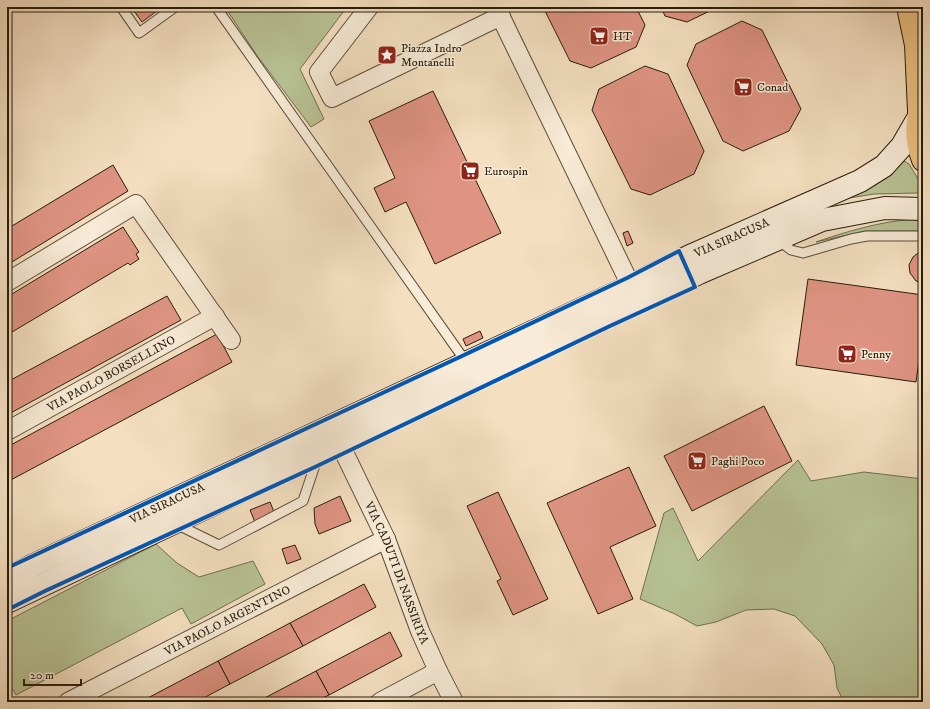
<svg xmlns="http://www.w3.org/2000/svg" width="930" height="709" font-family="'IM FELL DW Pica',serif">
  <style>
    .green { fill: #b8c395; stroke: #707050 }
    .building { fill: #df9483; stroke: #281d0c }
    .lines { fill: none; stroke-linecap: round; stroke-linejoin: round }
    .lane-casing { stroke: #5b4e39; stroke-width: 11 }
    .street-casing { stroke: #5b4e39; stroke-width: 20 }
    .secondary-casing { stroke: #281d0c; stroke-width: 24 }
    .primary-casing { stroke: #281d0c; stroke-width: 24 }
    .lane { stroke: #f8ebd7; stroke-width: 9 }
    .street { stroke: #f8ebd7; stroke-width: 18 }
    .secondary { stroke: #f8ebd7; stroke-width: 22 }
    .primary { stroke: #eac080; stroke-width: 22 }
    .cycleway-casing { stroke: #f8ebd7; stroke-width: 6 }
    .cycleway { stroke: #0057b8; stroke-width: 4 }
    .labels { text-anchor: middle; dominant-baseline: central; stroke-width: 3; stroke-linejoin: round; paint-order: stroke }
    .poi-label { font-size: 12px; fill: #281d0c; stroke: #f8ebd7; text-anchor: start }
    .street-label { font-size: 12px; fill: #281d0c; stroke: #f8ebd7 }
  </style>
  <rect width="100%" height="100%" fill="#f4e0c1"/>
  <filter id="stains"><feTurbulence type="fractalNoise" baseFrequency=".005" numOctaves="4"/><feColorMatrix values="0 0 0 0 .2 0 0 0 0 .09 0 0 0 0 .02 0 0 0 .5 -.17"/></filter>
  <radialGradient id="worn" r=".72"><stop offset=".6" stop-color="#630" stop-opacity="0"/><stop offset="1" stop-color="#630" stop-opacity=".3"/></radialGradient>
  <g class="green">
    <polygon points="225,7 347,7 300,69 324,119 311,127 258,57"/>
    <polygon points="902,160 909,164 923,187 919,193 874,194 843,199"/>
    <path d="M913 219H923V231H865L816 242C848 231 879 222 913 219Z"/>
    <polygon points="798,460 811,481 864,472 923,479 923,702 844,702 837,688 834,665 822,644 795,616 774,609 746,610 716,622 697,626 675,614 640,599 664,513 673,508 698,561"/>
    <polygon points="156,544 177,563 199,577 253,561 265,584 191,624 182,608 16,695 7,680 7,625 9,620"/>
  </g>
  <g class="building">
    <polygon points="131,7 162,7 142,22"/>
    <polygon points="543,7 636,7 645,25 636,47 591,68 570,61"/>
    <polygon points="661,7 718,7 687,22 665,16"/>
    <polygon points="742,21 762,30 801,109 789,131 743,151 723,141 687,65 696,44"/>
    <polygon points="645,66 668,74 704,151 694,174 650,195 631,189 592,110 599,89"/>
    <polygon points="433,91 501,233 435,264 406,202 385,212 374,188 395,178 369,121"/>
    <polygon points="113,165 128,191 7,265 7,229"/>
    <polygon points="123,227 139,252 136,254 139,259 130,265 128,263 7,335 7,297"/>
    <polygon points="628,231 633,243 627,246 623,233"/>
    <polygon points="922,250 923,251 923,283 916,281 910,273 909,265 913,257"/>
    <polygon points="808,279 923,295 923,332 916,382 796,365"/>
    <polygon points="167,296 181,320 7,415 7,382"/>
    <polygon points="480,331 483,338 466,346 463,339"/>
    <polygon points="217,334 232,362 7,482 7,447"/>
    <polygon points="764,406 792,461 692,511 664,456"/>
    <polygon points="629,467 656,526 610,547 633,599 598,614 547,503"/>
    <polygon points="498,492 548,599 513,615 497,581 501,579 467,506"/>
    <polygon points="340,496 351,521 319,534 315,524 314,508"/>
    <polygon points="270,502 277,519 257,527 250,510"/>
    <polygon points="295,545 301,559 287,564 282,549"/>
    <polygon points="364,584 376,607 303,646 290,623"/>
    <polygon points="290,623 303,646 230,684 218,661"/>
    <polygon points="390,632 402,656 329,695 316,671"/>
    <polygon points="218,661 230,684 196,702 145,702 144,700"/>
    <polygon points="316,671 329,695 314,702 257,702"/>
  </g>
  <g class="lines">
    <defs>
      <g id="lane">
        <polyline points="121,7 139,33 175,7"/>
        <polyline points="216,7 466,362"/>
        <polyline points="778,240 791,250 803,253 851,239 867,236 923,236"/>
        <polyline points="176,524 219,545 303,501 318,456"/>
      </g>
      <g id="street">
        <polyline points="369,7 319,72 332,98 501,16"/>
        <polyline points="496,7 631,286"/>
        <polyline points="7,282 136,204 231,340"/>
        <path id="s1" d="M7 431 215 316"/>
        <path id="s2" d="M340 444 386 539 420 631 438 671 454 702"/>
        <path id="s3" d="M68 702 386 539"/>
        <polyline points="380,702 438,671"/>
      </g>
      <g id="secondary">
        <path id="s4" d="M7 579 34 565 631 286 690 256 860 181 884 166 902 146 917 120"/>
        <polyline points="7,602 699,273 822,220 885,208 923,209"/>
      </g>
      <g id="primary">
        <polyline points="908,7 916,45 919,111"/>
        <path d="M923 102C915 120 916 142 923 160"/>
      </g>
    </defs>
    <use href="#lane" class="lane-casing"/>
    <use href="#street" class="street-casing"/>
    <use href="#secondary" class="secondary-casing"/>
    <use href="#primary" class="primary-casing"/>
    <use href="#lane" class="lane"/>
    <use href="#street" class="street"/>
    <use href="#secondary" class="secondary"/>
    <use href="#primary" class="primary"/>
    <defs>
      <polyline id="cycleway" points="7,568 462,356 627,278 679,251 695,287 610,326 315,467 45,591 7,610"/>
    </defs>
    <use href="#cycleway" class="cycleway-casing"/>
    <use href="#cycleway" class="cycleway"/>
  </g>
  <defs>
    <symbol id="supermarket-square" viewBox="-11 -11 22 22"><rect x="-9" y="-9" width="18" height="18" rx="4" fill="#8f2418" stroke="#f8ebd7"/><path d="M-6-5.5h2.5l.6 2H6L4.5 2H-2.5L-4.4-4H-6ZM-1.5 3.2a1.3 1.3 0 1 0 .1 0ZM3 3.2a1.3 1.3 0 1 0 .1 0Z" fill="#fff"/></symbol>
    <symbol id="sight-square" viewBox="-11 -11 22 22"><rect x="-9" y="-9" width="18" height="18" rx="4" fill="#8f2418" stroke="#f8ebd7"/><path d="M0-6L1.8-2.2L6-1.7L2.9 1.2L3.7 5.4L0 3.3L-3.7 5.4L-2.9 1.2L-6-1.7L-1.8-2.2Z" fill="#fff"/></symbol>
  </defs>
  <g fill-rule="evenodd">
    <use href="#supermarket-square" x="588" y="25" width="22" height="22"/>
    <use href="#sight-square" x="376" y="44" width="22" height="22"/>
    <use href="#supermarket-square" x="732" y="76" width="22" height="22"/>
    <use href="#supermarket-square" x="459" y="160" width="22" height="22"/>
    <use href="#supermarket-square" x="836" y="343" width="22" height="22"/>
    <use href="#supermarket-square" x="686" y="450" width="22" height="22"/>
  </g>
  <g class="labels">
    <g class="poi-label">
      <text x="613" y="36">HT</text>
      <text x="401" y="48">Piazza Indro<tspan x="401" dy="14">Montanelli</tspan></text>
      <text x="757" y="87">Conad</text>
      <text x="484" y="171">Eurospin</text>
      <text x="861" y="354">Penny</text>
      <text x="711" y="461">Paghi Poco</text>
    </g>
    <g class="street-label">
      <text stroke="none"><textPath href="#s4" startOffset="801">VIA SIRACUSA</textPath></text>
      <text stroke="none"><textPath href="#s1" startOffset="119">VIA PAOLO BORSELLINO</textPath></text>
      <text stroke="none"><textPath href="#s4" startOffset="177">VIA SIRACUSA</textPath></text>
      <text stroke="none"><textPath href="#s2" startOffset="141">VIA CADUTI DI NASSIRIYA</textPath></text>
      <text stroke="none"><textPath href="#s3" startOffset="179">VIA PAOLO ARGENTINO</textPath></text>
    </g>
  </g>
  <rect width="930" height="709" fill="none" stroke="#f4e0c1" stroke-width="24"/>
  <rect x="8" y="8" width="914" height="693" fill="none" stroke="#281d0c" stroke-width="2"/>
  <rect x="12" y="12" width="906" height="685" fill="none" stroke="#281d0c"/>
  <path d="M24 679v6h57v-6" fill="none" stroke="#281d0c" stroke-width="2"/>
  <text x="30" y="679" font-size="12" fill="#281d0c" stroke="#f8ebd7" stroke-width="3" paint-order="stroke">20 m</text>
  <rect width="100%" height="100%" filter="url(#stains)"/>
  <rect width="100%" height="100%" fill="url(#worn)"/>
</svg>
